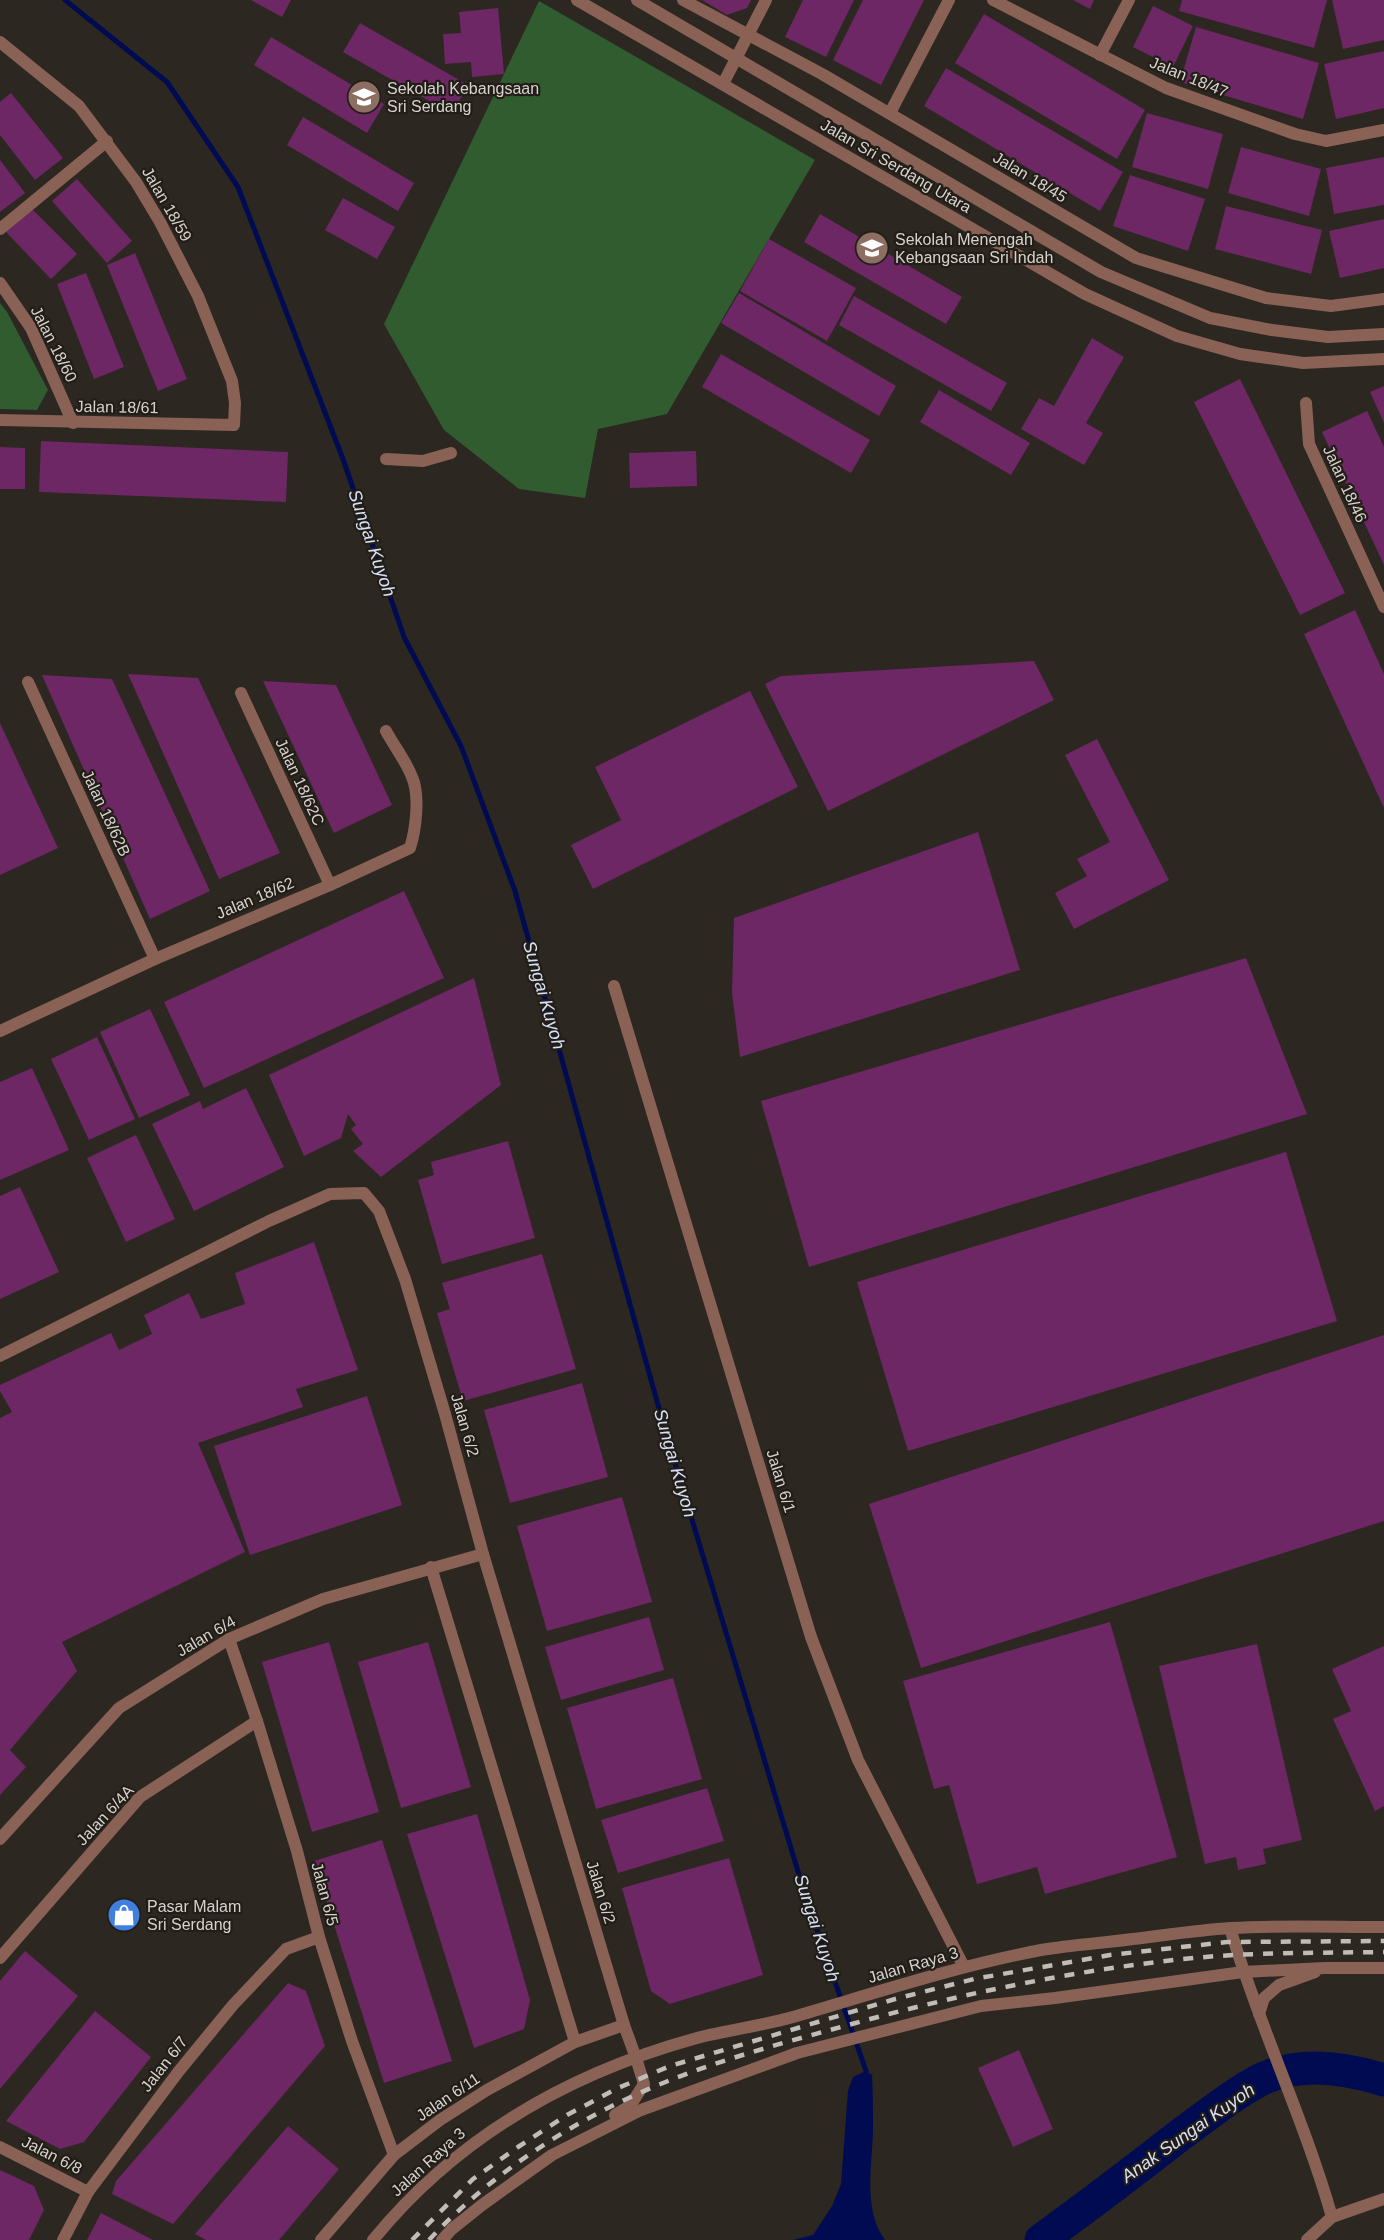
<svg xmlns="http://www.w3.org/2000/svg" width="1384" height="2240" font-family="Arial,sans-serif">
  <style>
    .green { fill: #305c30 }
    .water { fill: #000b51 }
    .lines { fill: none; stroke-linecap: round; stroke-linejoin: round }
    .stream { stroke: #000b51; stroke-width: 5 }
    .river { stroke: #000b51; stroke-width: 33 }
    .building { fill: #6c2764 }
    .minor { stroke: #8a6155; stroke-width: 12 }
    .tertiary { stroke: #8a6155; stroke-width: 12 }
    .rail { stroke: #c0bcb8; stroke-width: 4.5; stroke-dasharray: 10 10; stroke-linecap: butt }
    .labels { text-anchor: middle; dominant-baseline: central; stroke-width: 4.5; stroke-linejoin: round; paint-order: stroke }
    .street-label { font-size: 16px; fill: #d6d3cf; stroke: #221d17 }
    .poi-label { font-size: 16px; fill: #d6d3cf; stroke: #221d17; text-anchor: start }
    .water-label { font-size: 18px; font-style: italic; fill: #d6e1f6; stroke: #221d17 }
  </style>
  <rect width="100%" height="100%" fill="#2c2720"/>
  <g class="green">
    <polygon points="539,1 815,160 667,414 598,429 585,498 519,489 444,430 384,324"/>
    <polygon points="0,303 7,312 48,390 37,410 0,409"/>
  </g>
  <path class="water" d="M866 2071 872 2075C873 2094 873 2112 873 2131 872 2166 863 2210 885 2240H793L813 2235 832 2206 841 2184 848 2091 853 2077Z"/>
  <g class="lines">
    <polyline class="stream" points="65,0 167,82 238,187 343,459 404,637 461,746 515,891 665,1430 806,1898 866,2071"/>
    <path class="river" d="M1041 2240C1088 2206 1134 2171 1180 2135 1204 2118 1245 2084 1272 2075 1308 2062 1349 2069 1384 2080"/>
  </g>
  <g class="building">
    <polygon points="251,0 291,0 282,17"/>
    <polygon points="702,0 751,0 747,8 727,15"/>
    <polygon points="803,0 854,0 826,57 785,37"/>
    <polygon points="863,0 924,0 881,85 833,60"/>
    <polygon points="1073,0 1094,0 1090,9"/>
    <polygon points="1182,0 1327,0 1314,48 1179,11"/>
    <polygon points="1332,0 1384,0 1384,40 1343,49"/>
    <polygon points="1153,6 1193,26 1173,67 1133,47"/>
    <polygon points="498,8 504,74 472,77 471,62 445,64 443,34 461,33 459,12"/>
    <polygon points="984,14 1145,110 1117,159 955,63"/>
    <polygon points="360,23 468,85 452,114 343,52"/>
    <polygon points="1196,27 1319,63 1303,119 1180,82"/>
    <polygon points="271,37 384,104 367,133 254,65"/>
    <polygon points="1384,51 1384,108 1336,119 1324,64"/>
    <polygon points="946,68 1123,172 1100,211 924,106"/>
    <polygon points="11,93 63,158 35,180 0,135 0,102"/>
    <polygon points="1147,113 1223,134 1208,189 1132,167"/>
    <polygon points="303,117 414,183 398,211 287,145"/>
    <polygon points="1241,147 1321,169 1309,216 1228,193"/>
    <polygon points="1384,157 1384,205 1334,214 1326,168"/>
    <polygon points="0,160 25,193 0,212"/>
    <polygon points="1130,175 1205,199 1188,251 1113,226"/>
    <polygon points="77,179 132,241 107,263 52,201"/>
    <polygon points="343,198 395,227 377,259 325,230"/>
    <polygon points="1226,206 1322,230 1311,274 1215,249"/>
    <polygon points="31,208 77,254 51,279 6,232"/>
    <polygon points="820,214 962,297 946,324 804,242"/>
    <polygon points="1384,219 1384,268 1340,278 1329,231"/>
    <polygon points="769,239 856,288 827,341 740,291"/>
    <polygon points="135,253 187,379 158,391 107,265"/>
    <polygon points="86,273 124,367 94,379 57,284"/>
    <polygon points="739,293 896,386 879,416 721,323"/>
    <polygon points="854,296 1007,383 991,411 839,325"/>
    <polygon points="1092,338 1124,357 1086,423 1103,433 1084,465 1021,429 1039,398 1054,406"/>
    <polygon points="721,354 870,440 851,473 702,387"/>
    <polygon points="1240,379 1345,593 1300,615 1194,402"/>
    <polygon points="1384,386 1384,423 1370,392"/>
    <polygon points="939,390 1030,443 1011,475 920,422"/>
    <polygon points="1367,411 1384,447 1384,565 1322,432"/>
    <polygon points="41,441 288,452 286,502 39,492"/>
    <polygon points="0,447 25,448 25,489 0,489"/>
    <polygon points="696,451 697,486 630,488 629,453"/>
    <polygon points="1355,610 1384,674 1384,808 1304,634"/>
    <polygon points="1034,661 1054,700 828,811 765,684 781,676"/>
    <polygon points="128,674 198,678 280,853 219,879"/>
    <polygon points="42,675 112,679 210,891 150,919"/>
    <polygon points="263,681 336,685 392,805 334,833"/>
    <polygon points="750,691 798,787 593,889 571,845 621,820 595,767"/>
    <polygon points="0,723 58,848 0,875"/>
    <polygon points="1097,739 1169,880 1074,929 1055,893 1087,876 1077,859 1110,842 1065,755"/>
    <polygon points="978,832 1020,970 740,1057 732,993 734,918"/>
    <polygon points="404,891 444,978 204,1088 164,1002"/>
    <polygon points="1246,958 1307,1114 809,1267 761,1101"/>
    <polygon points="474,978 501,1085 381,1177 353,1151 363,1144 351,1129 356,1125 348,1114 341,1138 304,1156 269,1075"/>
    <polygon points="150,1009 190,1095 139,1118 100,1032"/>
    <polygon points="97,1037 135,1119 89,1140 51,1059"/>
    <polygon points="32,1068 69,1150 0,1180 0,1082"/>
    <polygon points="246,1088 284,1167 194,1211 152,1124 200,1101 203,1109"/>
    <polygon points="136,1135 175,1219 126,1242 87,1158"/>
    <polygon points="508,1141 535,1238 442,1264 418,1180 434,1175 431,1162"/>
    <polygon points="1286,1152 1337,1321 908,1451 857,1282"/>
    <polygon points="20,1187 59,1272 0,1299 0,1196"/>
    <polygon points="314,1242 358,1370 296,1389 303,1407 198,1443 245,1552 62,1642 77,1671 10,1750 26,1767 0,1795 0,1418 12,1412 0,1391 0,1385 111,1333 119,1350 152,1334 144,1315 189,1293 201,1319 245,1304 235,1273"/>
    <polygon points="542,1254 576,1369 463,1401 437,1313 450,1309 442,1283"/>
    <polygon points="1384,1335 1384,1521 921,1668 869,1504"/>
    <polygon points="582,1383 608,1477 510,1503 484,1410"/>
    <polygon points="367,1396 402,1505 250,1555 214,1446"/>
    <polygon points="622,1497 652,1602 547,1631 517,1526"/>
    <polygon points="649,1617 664,1670 561,1700 545,1647"/>
    <polygon points="1110,1622 1177,1857 1045,1894 1037,1867 977,1884 949,1785 934,1789 903,1681"/>
    <polygon points="329,1642 379,1812 312,1832 262,1662"/>
    <polygon points="428,1642 471,1787 401,1808 358,1662"/>
    <polygon points="1257,1644 1302,1840 1263,1849 1266,1864 1238,1870 1236,1857 1205,1864 1159,1666"/>
    <polygon points="1384,1646 1384,1806 1375,1811 1333,1719 1351,1711 1332,1669"/>
    <polygon points="673,1678 702,1779 596,1809 567,1708"/>
    <polygon points="707,1788 724,1841 618,1873 601,1820"/>
    <polygon points="477,1814 530,2000 524,2029 474,2048 407,1834"/>
    <polygon points="382,1840 452,2061 384,2083 314,1861"/>
    <polygon points="729,1858 763,1975 670,2004 651,1991 622,1888"/>
    <polygon points="25,1951 78,1996 0,2089 0,1981"/>
    <polygon points="288,1983 306,1991 325,2046 173,2224 112,2194 116,2181"/>
    <polygon points="95,2011 151,2057 84,2142 60,2149 6,2121"/>
    <polygon points="1019,2050 1053,2129 1013,2147 978,2068"/>
    <polygon points="288,2126 339,2169 279,2240 206,2240 195,2234"/>
    <polygon points="0,2170 34,2186 44,2210 29,2240 0,2240"/>
    <polygon points="101,2213 153,2240 87,2240"/>
  </g>
  <g class="lines">
    <g class="minor">
      <polyline points="683,0 822,74 1136,258 1266,298 1331,306 1384,299"/>
      <polyline points="993,0 1166,88 1295,134 1326,141 1384,130"/>
      <polyline points="0,42 79,106 136,182 160,222 198,296 232,381 235,403 234,425 0,420"/>
      <polyline points="1100,55 1129,0"/>
      <polyline points="723,84 766,0"/>
      <polyline points="890,113 949,0"/>
      <polyline points="0,229 107,141"/>
      <polyline points="0,283 31,328 73,423"/>
      <polyline points="1306,403 1309,444 1384,607"/>
      <polyline points="386,459 423,461 451,453"/>
      <polyline points="28,682 155,959"/>
      <polyline points="241,693 330,885"/>
      <polyline points="614,986 811,1637 858,1760 964,1967"/>
      <path d="M0 1031 155 959 330 885 410 848C416 829 420 795 412 777 406 761 394 746 386 731"/>
      <polyline points="0,1356 269,1221 330,1194 364,1193 379,1211 405,1279 445,1414 483,1554 624,2025 636,2058"/>
      <polyline points="431,1567 575,2042"/>
      <polyline points="229,1639 257,1721 297,1851 319,1937 352,2041 394,2155"/>
      <polyline points="0,1839 119,1708 229,1639 323,1599 483,1554"/>
      <polyline points="0,1958 140,1797 257,1721"/>
      <polyline points="0,2147 88,2192"/>
      <polyline points="63,2240 88,2192 179,2071 233,2005 286,1949 319,1937"/>
      <polyline points="321,2240 394,2155 440,2120 487,2090 575,2042 624,2025"/>
    </g>
    <g class="tertiary">
      <polyline points="577,0 1085,294 1177,336 1240,354 1303,363 1384,359"/>
      <polyline points="637,0 1101,272 1210,318 1272,330 1328,337 1384,334"/>
      <path d="M1230 1928C1259 2026 1304 2119 1332 2217"/>
      <polyline points="1259,2014 1264,1998 1279,1985 1315,1972"/>
      <polyline points="615,2115 630,2106 644,2084 636,2058"/>
      <path d="M373 2240C457 2137 569 2073 697 2038 728 2030 761 2026 793 2017 875 1993 957 1966 1041 1950 1071 1945 1103 1943 1133 1939 1166 1935 1198 1930 1231 1928 1282 1925 1333 1927 1384 1927"/>
      <polyline points="442,2240 452,2229 482,2205 552,2155 641,2110 797,2053 981,2006 1055,1998 1243,1972 1325,1968 1384,1968"/>
      <polyline points="1307,2240 1332,2217 1384,2199"/>
    </g>
    <g class="rail">
      <polyline points="412,2240 473,2179 518,2147 567,2115 618,2088 670,2066 895,1999 974,1979 1110,1955 1227,1942 1384,1941"/>
      <path d="M429 2240C485 2180 558 2130 633 2096 702 2064 779 2044 852 2024 957 1995 1066 1972 1174 1960 1243 1952 1314 1953 1384 1952"/>
    </g>
  </g>
  <defs>
    <symbol id="school-disc" viewBox="-11 -11 22 22"><circle r="9.5" fill="#8d6e63" stroke="#221d17"/><path d="M0-5L7-2L0 1L-7-2ZM-4 1L0 2.5L4 1V4Q0 6-4 4Z" fill="#fff"/></symbol>
    <symbol id="shop-disc" viewBox="-11 -11 22 22"><circle r="9.5" fill="#3f7fe0" stroke="#221d17"/><path d="M-5-2.5h2.3a2.7 3.5 0 0 1 5.4 0H5L5.5 6h-11ZM-1.5-2.5h3a1.5 2.3 0 0 0-3 0Z" fill="#fff"/></symbol>
  </defs>
  <g fill-rule="evenodd">
    <use href="#school-disc" x="345" y="78" width="38" height="38"/>
    <use href="#school-disc" x="853" y="229" width="38" height="38"/>
    <use href="#shop-disc" x="105" y="1896" width="38" height="38"/>
  </g>
  <g class="labels">
    <g class="street-label">
      <text transform="translate(1189 77) rotate(22)">Jalan 18/47</text>
      <text transform="translate(896 166) rotate(30)">Jalan Sri Serdang Utara</text>
      <text transform="translate(1030 177) rotate(31)">Jalan 18/45</text>
      <text transform="translate(167 204) rotate(60)">Jalan 18/59</text>
      <text transform="translate(54 344) rotate(63)">Jalan 18/60</text>
      <text transform="translate(117 407) rotate(1)">Jalan 18/61</text>
      <text transform="translate(1345 484) rotate(65)">Jalan 18/46</text>
      <text transform="translate(300 782) rotate(65)">Jalan 18/62C</text>
      <text transform="translate(106 813) rotate(65)">Jalan 18/62B</text>
      <text transform="translate(255 898) rotate(-23)">Jalan 18/62</text>
      <text transform="translate(465 1425) rotate(74)">Jalan 6/2</text>
      <text transform="translate(781 1481) rotate(73)">Jalan 6/1</text>
      <text transform="translate(206 1636) rotate(-30)">Jalan 6/4</text>
      <text transform="translate(105 1815) rotate(-47)">Jalan 6/4A</text>
      <text transform="translate(601 1892) rotate(73)">Jalan 6/2</text>
      <text transform="translate(325 1894) rotate(75)">Jalan 6/5</text>
      <text transform="translate(913 1965) rotate(-16)">Jalan Raya 3</text>
      <text transform="translate(164 2064) rotate(-52)">Jalan 6/7</text>
      <text transform="translate(448 2097) rotate(-34)">Jalan 6/11</text>
      <text transform="translate(52 2155) rotate(27)">Jalan 6/8</text>
      <text transform="translate(428 2162) rotate(-42)">Jalan Raya 3</text>
    </g>
    <g class="poi-label">
      <text x="387" y="88">Sekolah Kebangsaan<tspan x="387" dy="18">Sri Serdang</tspan></text>
      <text x="895" y="239">Sekolah Menengah<tspan x="895" dy="18">Kebangsaan Sri Indah</tspan></text>
      <text x="147" y="1906">Pasar Malam<tspan x="147" dy="18">Sri Serdang</tspan></text>
    </g>
    <g class="water-label">
      <text transform="translate(372 543) rotate(71)">Sungai Kuyoh</text>
      <text transform="translate(544 995) rotate(74)">Sungai Kuyoh</text>
      <text transform="translate(675 1463) rotate(74)">Sungai Kuyoh</text>
      <text transform="translate(817 1928) rotate(72)">Sungai Kuyoh</text>
      <text transform="translate(1188 2133) rotate(-35)">Anak Sungai Kuyoh</text>
    </g>
  </g>
</svg>
